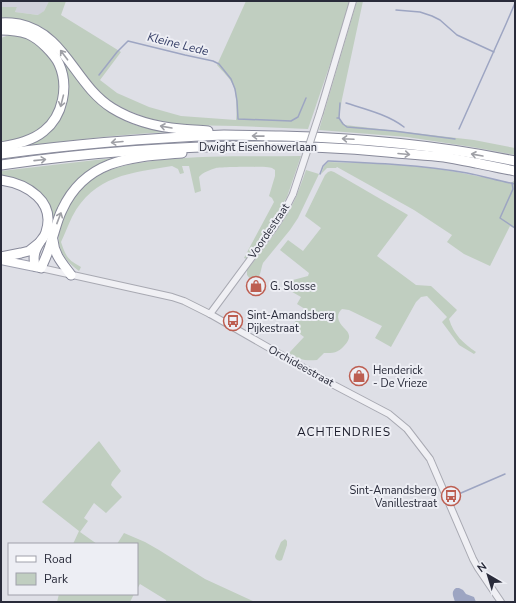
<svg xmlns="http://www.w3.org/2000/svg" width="516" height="603" font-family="'Nunito Sans',sans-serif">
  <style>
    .built { fill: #d0d1da }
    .green { fill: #c0cec0 }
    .water { fill: #9da5c2 }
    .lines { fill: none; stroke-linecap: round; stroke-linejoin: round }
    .stream { stroke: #9da5c2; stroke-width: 1.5 }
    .minor-casing { stroke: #a8a9b2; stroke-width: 8 }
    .major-casing { stroke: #9fa1b0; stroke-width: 10 }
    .highway-casing { stroke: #87899a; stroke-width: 11 }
    .minor { stroke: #f0f0f4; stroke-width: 6 }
    .major { stroke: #fff; stroke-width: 8 }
    .highway { stroke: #fff; stroke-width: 9 }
    .minor-bridge-casing { stroke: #a8a9b2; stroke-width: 8; stroke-linecap: butt }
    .minor-bridge { stroke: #f0f0f4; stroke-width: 6 }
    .oneway { stroke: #9fa0a6 }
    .labels { text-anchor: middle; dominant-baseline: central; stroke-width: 4; stroke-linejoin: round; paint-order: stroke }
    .street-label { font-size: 11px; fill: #292b3a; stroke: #edeef4 }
    .poi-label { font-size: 11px; fill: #292b3a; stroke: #edeef4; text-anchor: start }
    .water-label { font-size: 12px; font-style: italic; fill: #384169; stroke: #edeef4 }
    .neighbourhood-label { font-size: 12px; letter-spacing: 1px; fill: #1b1c2b; stroke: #edeef4 }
  </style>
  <rect width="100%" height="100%" fill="#dedfe6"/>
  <polygon class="built" points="1,1 49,1 44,11 39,15 15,12 17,7 1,7"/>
  <g class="green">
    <path d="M49 1H66L61 15 121 52 100 80 117 93 149 107 181 116 236 120C237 112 237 93 233 85 230 78 222 71 217 65L246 1H351L343 26 308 129 236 126 181 125 147 118 127 110 106 99 89 82 72 58 55 37 43 28 30 22 16 19 1 18V7H17L15 12 38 15 44 11Z"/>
    <polygon points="357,1 363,1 342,99 339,117 341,121 345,125 474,140 515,148 515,155 472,147 407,137 319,130"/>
    <path d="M9 35C17 36 26 37 33 41 38 44 42 49 46 54 50 59 54 63 56 69 66 91 55 119 36 132 26 139 13 140 1 142V38Z"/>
    <path d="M59 54C82 87 105 120 147 128 154 130 162 130 169 131L170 132C122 134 75 140 27 146V145C41 139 47 134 58 124L57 122 62 111Z"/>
    <path d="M301 156 287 197 267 231 247 259 244 258 274 202 272 198 269 196 275 176V170C274 169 273 169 272 168 268 166 222 167 216 168 210 170 203 172 199 177L201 191 195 193 189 166H182L184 173 180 174 178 169 172 166C131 173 94 175 72 217 68 225 65 234 61 242 66 257 68 260 81 267L79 271C62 259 54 244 61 224 68 206 78 188 94 178 114 165 138 163 161 160 208 155 255 157 301 156Z"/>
    <polygon points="113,158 113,160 85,174 48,242 46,241 48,204 1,178 1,171"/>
    <path d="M328 162C365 163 402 164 439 169 463 173 487 178 511 183L515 180V229L510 226 490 266 464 254 447 242 452 235 414 210 337 167 336 168H327L321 174 324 166Z"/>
    <path d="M306 170 319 174 298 218 290 230 263 263C260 270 262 280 251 280L247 275V270C262 251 277 232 289 211 296 199 301 184 306 170Z"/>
    <path d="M331 171 334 172 408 215 377 256 416 285 431 286 457 310 449 319C454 335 463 343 476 352L474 354 459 345 442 322 447 317 427 296 421 297 416 302 391 347 375 338 382 326 349 310 342 309C340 311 338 313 338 317 339 330 358 331 344 346 338 353 333 353 324 353L317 360C305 361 300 360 289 353L304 337 291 327 305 309 297 304 301 297 287 289 293 280 308 276 309 273 280 250 288 240 303 251 321 228 305 216 325 175 328 172Z"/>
    <polygon points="99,441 121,471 112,482 111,485 122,497 106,513 94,503 84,518 88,521 80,532 97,544 73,544 79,531 42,502"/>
    <polygon points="124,533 145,542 159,550 205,579 255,602 166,602 166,600 140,584 137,589 137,544 117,544"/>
    <path d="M285 539 287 541V545L282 560C278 562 275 559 275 556L281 542Z"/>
    <polygon points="59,594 134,594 130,602 118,602 117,601 116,602 57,602"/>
  </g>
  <path class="water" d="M456 588H459L463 590 466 594 474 597 476 602H455C454 597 450 592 456 588Z"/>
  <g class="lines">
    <g class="stream">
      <polyline points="396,10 420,12 432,16 440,20 457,35 494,52"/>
      <polyline points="99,75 117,52 128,41 185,55 213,61 219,64 231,79 235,89 237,101 238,119 291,121 298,117 306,98"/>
      <path d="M346 103C365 109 389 115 404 127"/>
      <polyline points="337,118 339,118 343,124 347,127 394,131 455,139"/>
      <polyline points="339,118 340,103"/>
      <polyline points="459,129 506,24 515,3"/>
      <path d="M320 174 323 166 328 161C374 163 421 165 467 173 483 176 499 181 515 184"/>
      <polyline points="512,183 513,189 500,218 515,228"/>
      <polyline points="454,496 505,474"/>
    </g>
    <defs>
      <g id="minor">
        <polyline points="320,112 353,1"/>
        <polyline points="41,268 172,297 184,301 210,314 332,384 389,414 407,429 430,459 473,559 478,568 501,602"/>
        <polyline points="210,314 275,226 284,212 293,194"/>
      </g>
      <polyline id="major" points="1,260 40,268"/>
      <g id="highway">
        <path d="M1 23C7 22 13 23 19 24 66 34 74 84 112 108 133 121 157 127 181 129 190 130 200 130 208 131"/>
        <path d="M1 30C11 30 19 31 28 34 35 37 41 42 46 47 51 52 56 57 59 64 69 86 63 116 44 131 32 141 16 144 1 147"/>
        <path d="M1 154C75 144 149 138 224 135 243 135 262 136 281 136 359 138 438 145 515 161"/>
        <path d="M1 165C129 147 258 140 387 152 406 154 425 155 444 157 455 159 466 161 476 163 489 166 502 168 515 171"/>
        <path d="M1 180C27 184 56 201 46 232 45 236 42 239 40 242 34 251 33 257 35 266"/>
        <path d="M53 240C54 255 63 264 71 275"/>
        <polyline points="1,257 21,253 29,251 39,243"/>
        <path d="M41 268C45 259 49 251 51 242 55 231 57 220 62 210 86 158 133 157 182 153"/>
      </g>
    </defs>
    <use href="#minor" class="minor-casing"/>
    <use href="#major" class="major-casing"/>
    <use href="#highway" class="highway-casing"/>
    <use href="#minor" class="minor"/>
    <use href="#major" class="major"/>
    <use href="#highway" class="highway"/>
    <defs>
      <polyline id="minor-bridge" points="293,194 320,112"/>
    </defs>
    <use href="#minor-bridge" class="minor-bridge-casing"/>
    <use href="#minor-bridge" class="minor-bridge"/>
  </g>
  <defs><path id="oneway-shaft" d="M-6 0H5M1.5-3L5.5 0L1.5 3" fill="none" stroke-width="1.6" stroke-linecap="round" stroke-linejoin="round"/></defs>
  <g class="oneway">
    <use href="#oneway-shaft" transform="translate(64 55) rotate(-127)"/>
    <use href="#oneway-shaft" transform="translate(62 101) rotate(104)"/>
    <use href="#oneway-shaft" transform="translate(166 127) rotate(-170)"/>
    <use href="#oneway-shaft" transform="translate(258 136) rotate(-179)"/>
    <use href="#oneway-shaft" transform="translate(348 139) rotate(-177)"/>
    <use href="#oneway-shaft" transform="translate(117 142) rotate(175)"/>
    <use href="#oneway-shaft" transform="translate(404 154) rotate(5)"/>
    <use href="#oneway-shaft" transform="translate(477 155) rotate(-170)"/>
    <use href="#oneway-shaft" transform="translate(40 160) rotate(-6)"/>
    <use href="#oneway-shaft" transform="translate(59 218) rotate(-69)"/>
  </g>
  <defs>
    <symbol id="shop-ring" viewBox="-11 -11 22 22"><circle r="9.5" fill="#edeef4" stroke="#bd5e51" stroke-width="1.5"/><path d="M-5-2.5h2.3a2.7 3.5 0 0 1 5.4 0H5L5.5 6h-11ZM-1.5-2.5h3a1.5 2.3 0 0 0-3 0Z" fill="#bd5e51"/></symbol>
    <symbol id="bus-ring" viewBox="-11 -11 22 22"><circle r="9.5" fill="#edeef4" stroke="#bd5e51" stroke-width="1.5"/><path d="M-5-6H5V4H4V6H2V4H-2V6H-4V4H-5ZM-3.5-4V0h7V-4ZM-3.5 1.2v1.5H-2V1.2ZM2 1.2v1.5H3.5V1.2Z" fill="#bd5e51"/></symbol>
  </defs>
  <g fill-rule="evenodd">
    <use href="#shop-ring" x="245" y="275" width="22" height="22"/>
    <use href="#bus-ring" x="222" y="310" width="22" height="22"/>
    <use href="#shop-ring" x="348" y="365" width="22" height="22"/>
    <use href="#bus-ring" x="440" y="485" width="22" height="22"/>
  </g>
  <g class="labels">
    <g class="street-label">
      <text x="258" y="147">Dwight Eisenhowerlaan</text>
      <text transform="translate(269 231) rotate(-56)">Voordestraat</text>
      <text transform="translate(301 366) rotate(29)">Orchideestraat</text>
    </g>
    <g class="poi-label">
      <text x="270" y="286">G. Slosse</text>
      <text x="247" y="315">Sint-Amandsberg<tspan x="247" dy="13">Pijkestraat</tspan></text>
      <text x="373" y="370">Henderick<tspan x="373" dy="13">- De Vrieze</tspan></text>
      <text x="437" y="490" text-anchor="end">Sint-Amandsberg<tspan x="437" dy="13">Vanillestraat</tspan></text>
    </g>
    <g class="water-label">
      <text transform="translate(178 44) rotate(14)">Kleine Lede</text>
    </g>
    <g class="neighbourhood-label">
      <text x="344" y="432">ACHTENDRIES</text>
    </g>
  </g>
  <rect width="516" height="603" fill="none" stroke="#292b3a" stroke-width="4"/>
  <rect x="8" y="543" width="130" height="52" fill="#edeef4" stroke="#9fa0aa"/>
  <rect x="16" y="556" width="20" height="6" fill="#ffffff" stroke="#9fa0aa"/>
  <text x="44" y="563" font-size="12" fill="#292b3a">Road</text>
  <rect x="16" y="573" width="20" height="12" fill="#c0cec0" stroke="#9fa0aa"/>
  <text x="44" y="583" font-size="12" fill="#292b3a">Park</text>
  <g transform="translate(488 575) rotate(322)" stroke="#edeef4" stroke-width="3" paint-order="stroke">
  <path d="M0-3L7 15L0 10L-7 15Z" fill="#292b3a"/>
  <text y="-6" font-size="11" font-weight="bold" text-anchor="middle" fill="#292b3a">N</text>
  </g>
</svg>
